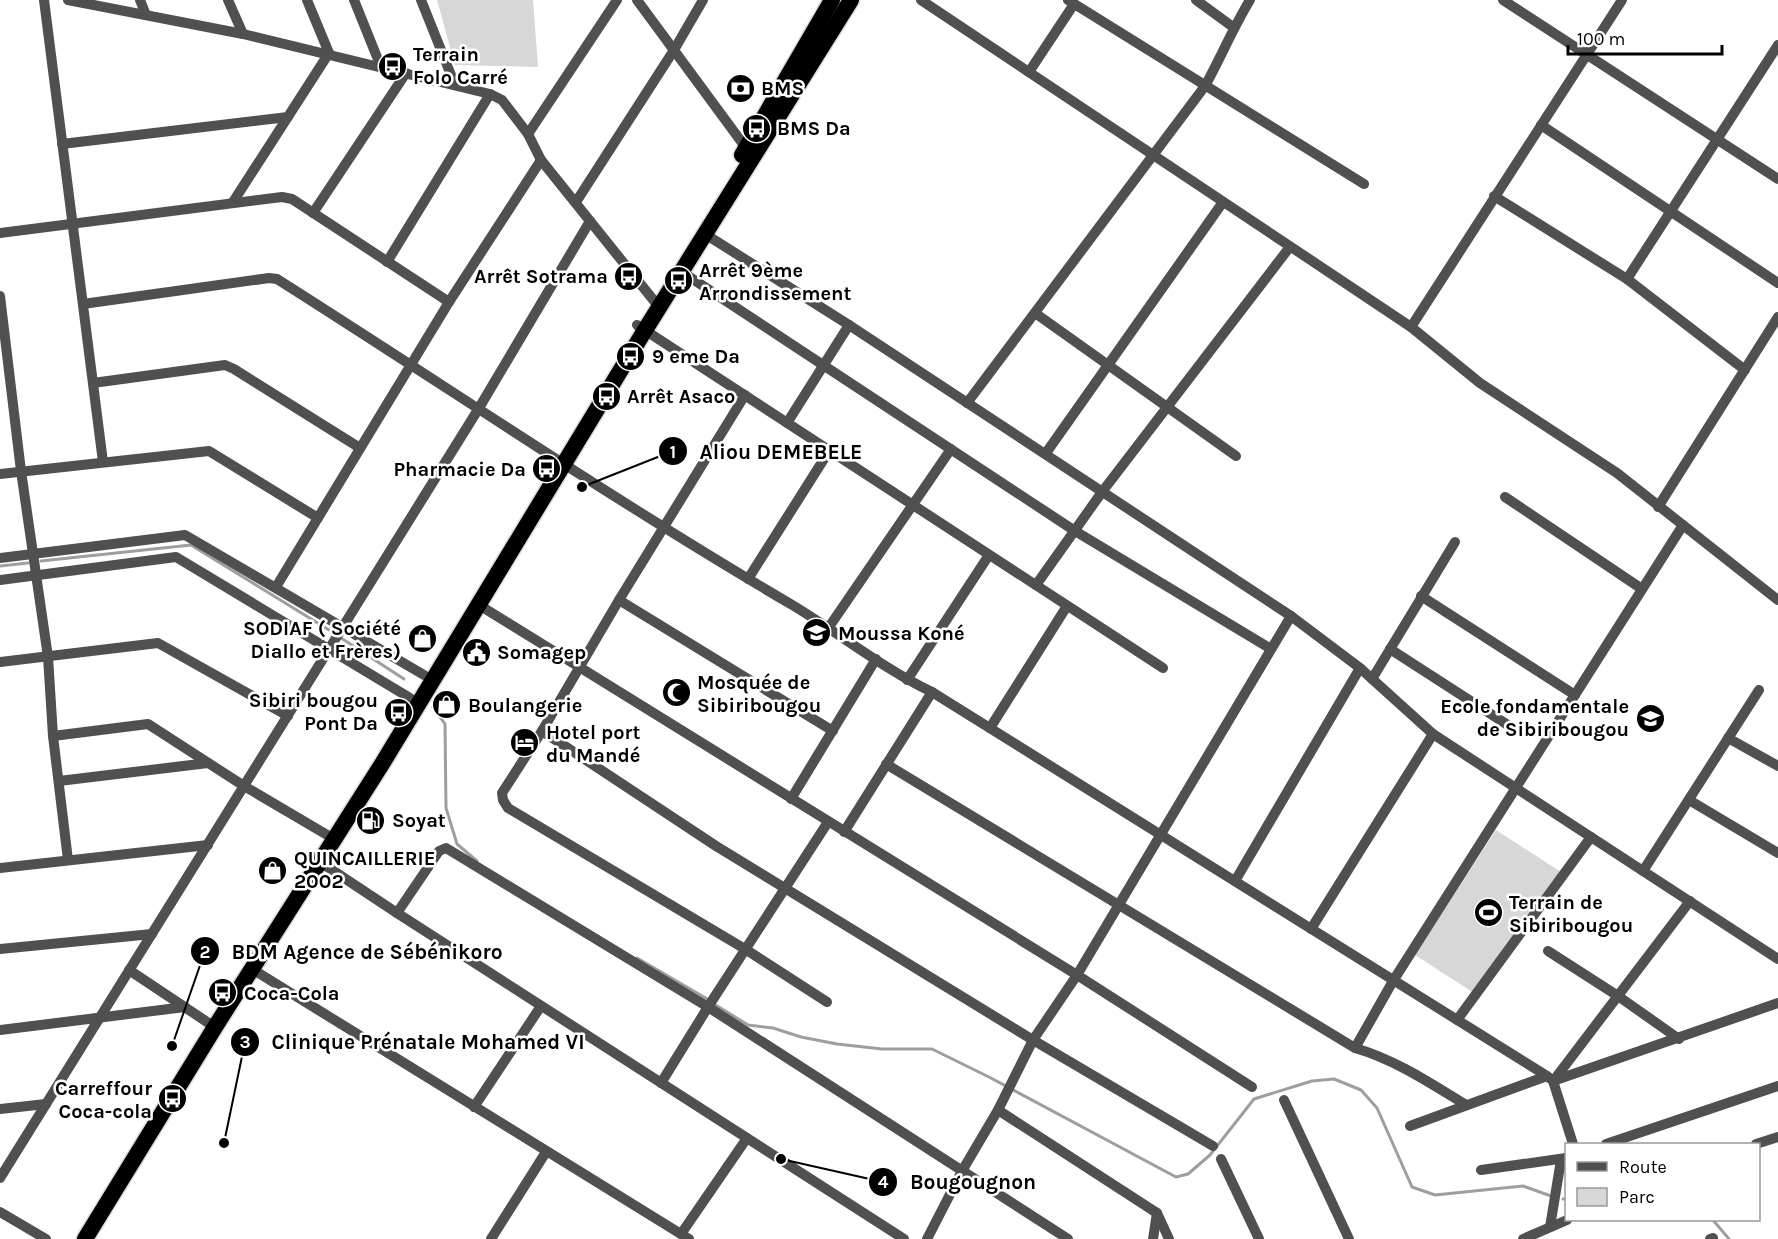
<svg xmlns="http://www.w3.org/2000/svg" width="1778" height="1239" font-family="Karla,sans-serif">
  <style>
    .green { fill: #d7d7d7 }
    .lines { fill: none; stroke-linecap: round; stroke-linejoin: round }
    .stream { stroke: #9e9e9e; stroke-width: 3 }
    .trunk-casing { stroke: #dbdbdb; stroke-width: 19 }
    .minor { stroke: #505050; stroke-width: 10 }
    .trunk { stroke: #000; stroke-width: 16 }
    .labels { text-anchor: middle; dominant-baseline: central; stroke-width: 5; stroke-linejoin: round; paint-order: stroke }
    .poi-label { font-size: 20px; font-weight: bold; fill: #000; stroke: #fff; text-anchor: start }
    .leader { fill: none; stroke: #000; stroke-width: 2 }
    .callout-dot { fill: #000; stroke: #fff; stroke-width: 2 }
    .mark-label { font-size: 18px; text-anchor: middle; font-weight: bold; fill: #fff }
    .callout-label { font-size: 21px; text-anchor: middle; font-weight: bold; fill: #000; stroke: #fff; stroke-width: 5; stroke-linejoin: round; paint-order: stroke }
  </style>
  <rect width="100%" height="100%" fill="#fff"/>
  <g class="green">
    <polygon points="437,0 533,0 538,67 455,65"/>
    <polygon points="1496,830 1561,872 1480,997 1415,955"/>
  </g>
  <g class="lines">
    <g class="stream">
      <polyline points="41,561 191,545 329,630"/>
      <polyline points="0,566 28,563"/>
      <polyline points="341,638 404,679"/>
      <polyline points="433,707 445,724 446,808 457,844 477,861"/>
      <polyline points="637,958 709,1000"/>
      <polyline points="714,1004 748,1025 773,1028 801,1037 837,1044 882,1049 932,1049 989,1077 1176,1177 1188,1174 1210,1155 1254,1099 1312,1081 1334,1079 1361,1090 1377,1108 1412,1187 1435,1195 1523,1186 1551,1196"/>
      <polyline points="1563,1199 1566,1199"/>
      <polyline points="1713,1220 1729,1239"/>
    </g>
    <defs>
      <g id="trunk">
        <polyline points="742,155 832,0"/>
        <polyline points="85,1239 215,1027 382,764 645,330 851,0"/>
      </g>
    </defs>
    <use href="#trunk" class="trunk-casing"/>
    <g class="minor">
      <polyline points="44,0 103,462"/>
      <polyline points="68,0 243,34 490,94 502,100 528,134 541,160 659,307"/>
      <polyline points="140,0 146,15"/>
      <polyline points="228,0 243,34"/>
      <polyline points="307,0 329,53"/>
      <polyline points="354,0 381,67"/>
      <polyline points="421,0 455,85"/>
      <polyline points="637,0 746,148"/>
      <polyline points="921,0 1411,327 1480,383 1617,473 1778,600"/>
      <polyline points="1068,0 1364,184"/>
      <polyline points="1196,0 1233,27"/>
      <polyline points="1503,0 1778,179"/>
      <polyline points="1029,72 1074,4"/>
      <polyline points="1541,125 1778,283"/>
      <polyline points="528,134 617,0"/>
      <polyline points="62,144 288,117"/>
      <polyline points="1494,196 1627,279 1745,370"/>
      <polyline points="233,202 329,53"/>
      <polyline points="576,202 674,50 703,0"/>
      <polyline points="313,213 406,73"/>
      <polyline points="0,233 282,197 292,199 449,302"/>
      <polyline points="705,234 849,325 1291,616 1360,668 1433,734 1778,959"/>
      <polyline points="387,262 490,94"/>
      <polyline points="682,272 1075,531 1271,649"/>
      <polyline points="1627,279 1778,45"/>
      <polyline points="0,296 21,471 48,657 53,736 68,860"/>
      <path d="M83 304 269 278 277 279C449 388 618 503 794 606 840 634 884 669 932 692L1547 1076 1553 1081 1573 1144"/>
      <polyline points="1035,313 1236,456"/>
      <polyline points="637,325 1163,668"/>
      <polyline points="1411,327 1622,0"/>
      <polyline points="93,383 225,365 234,369 360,448"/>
      <polyline points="745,395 619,600 542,731 502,793 503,800 508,808 745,949 827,1002"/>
      <path d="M967 403 1205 86C1221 57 1233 28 1250 0"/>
      <polyline points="787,423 849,325"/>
      <polyline points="1046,453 1223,202"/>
      <polyline points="0,474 209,451 318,518"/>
      <polyline points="1505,497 1642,589"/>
      <polyline points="1658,507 1778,317"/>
      <polyline points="0,558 185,535 424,675"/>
      <polyline points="748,579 829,451"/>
      <polyline points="0,580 176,557 410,698"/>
      <polyline points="1036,585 1102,492 1289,248"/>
      <polyline points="276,587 449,302 541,160"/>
      <polyline points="1421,596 1575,695"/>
      <polyline points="619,600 833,731"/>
      <polyline points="479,605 1077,975 1252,1087"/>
      <polyline points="829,627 951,449"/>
      <polyline points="1390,649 1514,729"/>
      <polyline points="0,662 158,643 288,716"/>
      <polyline points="1372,679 1455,542"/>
      <polyline points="907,680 989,555"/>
      <polyline points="990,728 1067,606"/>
      <polyline points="542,731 716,846 1033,1040 1213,1146"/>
      <polyline points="53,736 148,724 244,786 334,839"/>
      <polyline points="1728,738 1778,766"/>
      <path d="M886 764 1355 1048C1396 1060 1430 1083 1466 1105"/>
      <polyline points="59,781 208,763"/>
      <polyline points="791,799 876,659"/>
      <polyline points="1689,800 1778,853"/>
      <polyline points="844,832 932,692"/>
      <polyline points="311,856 397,913 904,1239"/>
      <polyline points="0,868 208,845"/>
      <polyline points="1643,871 1759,690"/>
      <polyline points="1235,881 1360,668"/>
      <polyline points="397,913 439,851 446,848 708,1007 1068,1239"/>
      <polyline points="1311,929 1433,734"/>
      <polyline points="0,949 152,934"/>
      <polyline points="1548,951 1618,996 1679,1039"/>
      <polyline points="252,969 689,1239"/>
      <polyline points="129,970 207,1022"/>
      <polyline points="1457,1020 1591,837"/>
      <polyline points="0,1030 185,1007"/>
      <polyline points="1355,1048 1393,981 1683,525"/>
      <polyline points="1554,1080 1690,901"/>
      <polyline points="1553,1081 1778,1003"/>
      <polyline points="661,1083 708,1007 828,822"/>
      <polyline points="1284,1100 1349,1239"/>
      <polyline points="474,1107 541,1006"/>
      <polyline points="0,1109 46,1104"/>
      <polyline points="998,1110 1157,1213 1169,1239"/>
      <polyline points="1410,1126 1547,1076"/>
      <polyline points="1606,1144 1778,1086"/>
      <polyline points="1756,1144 1778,1137"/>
      <polyline points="1221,1159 1259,1239"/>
      <polyline points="1481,1170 1566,1158"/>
      <polyline points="0,1178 479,408 590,221"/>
      <polyline points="0,1212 46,1239"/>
      <polyline points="1550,1227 1561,1160"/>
      <polyline points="681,1234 747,1138"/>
      <polyline points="491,1239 546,1152"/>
      <polyline points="927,1239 962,1171 998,1110 1033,1040 1077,975 1291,616"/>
      <polyline points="1153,1239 1157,1213"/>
      <polyline points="1523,1239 1567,1220"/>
      <polyline points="1710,1239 1713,1238"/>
    </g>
    <use href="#trunk" class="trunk"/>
  </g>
  <defs>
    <symbol id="bus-disc" viewBox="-11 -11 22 22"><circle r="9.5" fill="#000" stroke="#fff"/><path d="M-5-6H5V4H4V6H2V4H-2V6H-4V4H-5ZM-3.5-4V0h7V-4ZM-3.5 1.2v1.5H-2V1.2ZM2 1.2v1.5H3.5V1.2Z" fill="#fff"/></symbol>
    <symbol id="bank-disc" viewBox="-11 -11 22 22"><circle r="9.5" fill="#000" stroke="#fff"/><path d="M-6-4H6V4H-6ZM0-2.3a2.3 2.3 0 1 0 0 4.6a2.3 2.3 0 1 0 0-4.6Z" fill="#fff"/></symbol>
    <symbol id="school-disc" viewBox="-11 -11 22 22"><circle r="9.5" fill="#000" stroke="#fff"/><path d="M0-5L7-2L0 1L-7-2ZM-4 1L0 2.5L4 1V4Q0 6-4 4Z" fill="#fff"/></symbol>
    <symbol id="shop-disc" viewBox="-11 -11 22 22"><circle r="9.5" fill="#000" stroke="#fff"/><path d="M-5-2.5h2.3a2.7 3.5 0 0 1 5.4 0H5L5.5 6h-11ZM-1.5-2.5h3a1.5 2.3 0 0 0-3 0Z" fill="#fff"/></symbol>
    <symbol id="civic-disc" viewBox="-11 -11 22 22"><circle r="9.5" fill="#000" stroke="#fff"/><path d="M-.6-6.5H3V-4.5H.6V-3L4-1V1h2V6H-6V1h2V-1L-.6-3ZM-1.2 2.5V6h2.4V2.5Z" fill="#fff"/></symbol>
    <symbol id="mosque-disc" viewBox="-11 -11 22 22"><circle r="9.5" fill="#000" stroke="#fff"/><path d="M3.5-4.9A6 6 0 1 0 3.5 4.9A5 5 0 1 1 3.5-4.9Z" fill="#fff"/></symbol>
    <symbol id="hotel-disc" viewBox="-11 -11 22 22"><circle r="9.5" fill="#000" stroke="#fff"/><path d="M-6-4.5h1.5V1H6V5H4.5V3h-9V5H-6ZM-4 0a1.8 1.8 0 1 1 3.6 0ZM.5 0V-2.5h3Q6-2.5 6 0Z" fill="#fff"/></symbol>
    <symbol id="fuel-disc" viewBox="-11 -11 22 22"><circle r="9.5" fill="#000" stroke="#fff"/><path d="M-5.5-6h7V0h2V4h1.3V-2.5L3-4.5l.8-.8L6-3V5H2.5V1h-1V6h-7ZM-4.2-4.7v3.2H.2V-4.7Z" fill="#fff"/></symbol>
    <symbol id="stadium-disc" viewBox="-11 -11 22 22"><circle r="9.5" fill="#000" stroke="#fff"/><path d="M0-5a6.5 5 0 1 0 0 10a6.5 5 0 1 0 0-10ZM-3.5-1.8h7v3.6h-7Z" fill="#fff"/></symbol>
  </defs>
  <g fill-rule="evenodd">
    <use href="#bus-disc" x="376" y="50" width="33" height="33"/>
    <use href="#bank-disc" x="724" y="72" width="33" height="33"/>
    <use href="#bus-disc" x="740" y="112" width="33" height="33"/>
    <use href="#bus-disc" x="612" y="260" width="33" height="33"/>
    <use href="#bus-disc" x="662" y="264" width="33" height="33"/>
    <use href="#bus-disc" x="614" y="340" width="33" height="33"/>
    <use href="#bus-disc" x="590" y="380" width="33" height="33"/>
    <use href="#bus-disc" x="530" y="452" width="33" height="33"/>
    <use href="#school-disc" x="800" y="616" width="33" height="33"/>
    <use href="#shop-disc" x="406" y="622" width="33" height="33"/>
    <use href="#civic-disc" x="460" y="636" width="33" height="33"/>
    <use href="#mosque-disc" x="660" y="676" width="33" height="33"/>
    <use href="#shop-disc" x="430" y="688" width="33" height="33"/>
    <use href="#bus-disc" x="382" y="696" width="33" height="33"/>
    <use href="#school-disc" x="1634" y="702" width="33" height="33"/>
    <use href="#hotel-disc" x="508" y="726" width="33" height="33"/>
    <use href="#fuel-disc" x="354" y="804" width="33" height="33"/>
    <use href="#shop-disc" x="256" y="854" width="33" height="33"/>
    <use href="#stadium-disc" x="1472" y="896" width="33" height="33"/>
    <use href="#bus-disc" x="206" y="976" width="33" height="33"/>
    <use href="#bus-disc" x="156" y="1082" width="33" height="33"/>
  </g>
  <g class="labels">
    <g class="poi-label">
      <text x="413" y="54">Terrain<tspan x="413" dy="23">Folo Carré</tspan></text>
      <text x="761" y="88">BMS</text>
      <text x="777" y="128">BMS Da</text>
      <text x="699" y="270">Arrêt 9ème<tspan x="699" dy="23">Arrondissement</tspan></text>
      <text x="608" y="276" text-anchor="end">Arrêt Sotrama</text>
      <text x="652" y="356">9 eme Da</text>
      <text x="627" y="396">Arrêt Asaco</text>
      <text x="526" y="469" text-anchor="end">Pharmacie Da</text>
      <text x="401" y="628" text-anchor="end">SODIAF ( Société<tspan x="401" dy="23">Diallo et Frères)</tspan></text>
      <text x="838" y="633">Moussa Koné</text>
      <text x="497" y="652">Somagep</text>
      <text x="697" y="682">Mosquée de<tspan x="697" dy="23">Sibiribougou</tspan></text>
      <text x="378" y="700" text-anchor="end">Sibiri bougou<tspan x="378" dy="23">Pont Da</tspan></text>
      <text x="468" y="705">Boulangerie</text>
      <text x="1629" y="706" text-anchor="end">Ecole fondamentale<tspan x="1629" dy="23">de Sibiribougou</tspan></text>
      <text x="546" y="732">Hotel port<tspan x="546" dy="23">du Mandé</tspan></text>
      <text x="392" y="820">Soyat</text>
      <text x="294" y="858">QUINCAILLERIE<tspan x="294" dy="23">2002</tspan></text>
      <text x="1509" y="902">Terrain de<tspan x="1509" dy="23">Sibiribougou</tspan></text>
      <text x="244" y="993">Coca-Cola</text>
      <text x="152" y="1088" text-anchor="end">Carreffour<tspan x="152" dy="23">Coca-cola</tspan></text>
    </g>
  </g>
  <path class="leader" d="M582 487L673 451M172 1046L205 951M224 1143L245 1042M781 1159L883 1182"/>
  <g class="callout-dot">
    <circle cx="582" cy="487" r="6"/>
    <circle cx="172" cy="1046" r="6"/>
    <circle cx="224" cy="1143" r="6"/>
    <circle cx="781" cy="1159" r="6"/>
    <circle cx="673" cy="451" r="15"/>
    <circle cx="205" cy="951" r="15"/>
    <circle cx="245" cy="1042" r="15"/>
    <circle cx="883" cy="1182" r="15"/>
  </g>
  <g class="mark-label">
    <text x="673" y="458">1</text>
    <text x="205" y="958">2</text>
    <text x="245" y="1048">3</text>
    <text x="883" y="1188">4</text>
  </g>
  <g class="callout-label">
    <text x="781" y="459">Aliou DEMEBELE</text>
    <text x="367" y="959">BDM Agence de Sébénikoro</text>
    <text x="428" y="1049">Clinique Prénatale Mohamed VI</text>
    <text x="973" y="1189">Bougougnon</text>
  </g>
  <rect x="1565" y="1143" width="195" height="78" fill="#ffffff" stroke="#999999" stroke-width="1.5"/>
  <rect x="1577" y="1162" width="30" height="9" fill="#505050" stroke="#999999" stroke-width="1.5"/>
  <text x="1619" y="1173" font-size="18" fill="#000000">Route</text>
  <rect x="1577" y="1188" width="30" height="18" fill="#d7d7d7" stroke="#999999" stroke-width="1.5"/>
  <text x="1619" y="1203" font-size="18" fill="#000000">Parc</text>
  <path d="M1568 45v9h154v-9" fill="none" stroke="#000000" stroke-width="3"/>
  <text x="1577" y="45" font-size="18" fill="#000000" stroke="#ffffff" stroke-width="4.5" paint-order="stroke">100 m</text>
</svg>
